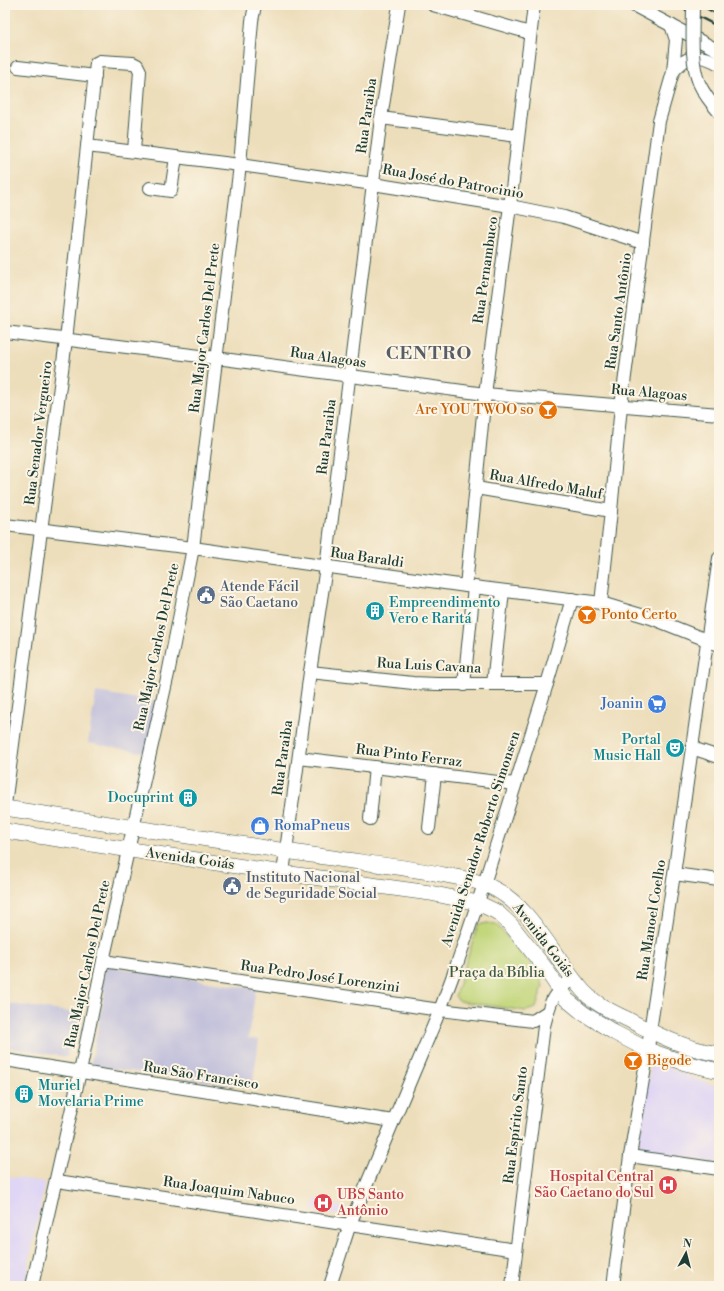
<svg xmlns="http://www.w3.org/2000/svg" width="724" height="1291" font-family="'Libre Bodoni',serif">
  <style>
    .built { fill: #dfd5f5 }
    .industrial { fill: #c3c1db }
    .green { fill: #c1d579; stroke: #708956 }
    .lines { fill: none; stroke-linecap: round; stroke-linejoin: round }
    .minor-casing { stroke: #3e5548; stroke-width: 14 }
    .major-casing { stroke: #3e5548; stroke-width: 16 }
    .minor { stroke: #fff; stroke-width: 12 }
    .major { stroke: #fff; stroke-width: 15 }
    .rail { stroke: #1f3d34; stroke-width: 2.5 }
    .minor-bridge-casing { stroke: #3e5548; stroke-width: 14; stroke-linecap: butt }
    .minor-bridge { stroke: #fff; stroke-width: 12 }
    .labels { text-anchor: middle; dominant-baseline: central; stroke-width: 4; stroke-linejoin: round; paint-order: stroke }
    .street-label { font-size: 14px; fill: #1f3d34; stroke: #fcf5e5 }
    .food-label { font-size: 14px; fill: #c56008; stroke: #fcf5e5; text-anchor: start }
    .service-label { font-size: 14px; fill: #4e5e75; stroke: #fcf5e5; text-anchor: start }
    .culture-label { font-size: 14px; fill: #0d838f; stroke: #fcf5e5; text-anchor: start }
    .shop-label { font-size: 14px; fill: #366cbe; stroke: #fcf5e5; text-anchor: end }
    .park-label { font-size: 14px; fill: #3f5b42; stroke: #fcf5e5 }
    .health-label { font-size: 14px; fill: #be3a42; stroke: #fcf5e5; text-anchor: end }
    .district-label { font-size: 18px; font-weight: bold; letter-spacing: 1px; fill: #595d66; stroke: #fcf5e5 }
  </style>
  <rect width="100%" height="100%" fill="#fcf5e5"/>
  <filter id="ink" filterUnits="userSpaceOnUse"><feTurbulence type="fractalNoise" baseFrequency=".025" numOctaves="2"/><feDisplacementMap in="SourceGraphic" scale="8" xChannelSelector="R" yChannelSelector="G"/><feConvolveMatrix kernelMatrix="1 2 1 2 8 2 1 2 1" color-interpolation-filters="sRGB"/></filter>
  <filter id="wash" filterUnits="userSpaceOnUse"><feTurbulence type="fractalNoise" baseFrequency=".012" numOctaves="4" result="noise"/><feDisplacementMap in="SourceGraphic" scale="16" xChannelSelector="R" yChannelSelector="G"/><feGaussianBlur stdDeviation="0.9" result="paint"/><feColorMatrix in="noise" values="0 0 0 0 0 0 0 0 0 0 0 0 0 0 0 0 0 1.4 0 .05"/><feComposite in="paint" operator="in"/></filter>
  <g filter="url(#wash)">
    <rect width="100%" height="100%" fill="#eddebb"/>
    <g class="built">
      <polygon points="652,1059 685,1075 719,1087 719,1163 637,1152"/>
      <polygon points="5,1176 45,1182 25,1284 5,1282"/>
      <polygon points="315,1198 349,1209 347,1213 343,1216 312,1211"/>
    </g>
    <g class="industrial">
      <polygon points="96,692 156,702 147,753 88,743"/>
      <polygon points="106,966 256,989 248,1038 259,1040 252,1088 93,1066 91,1062 105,991 101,989"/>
      <polygon points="5,1003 83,1014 80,1037 70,1036 67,1057 5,1047"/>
    </g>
    <polygon class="green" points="487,923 496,924 540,975 543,986 536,1008 526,1011 459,1001 455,996 478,925"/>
  </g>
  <g filter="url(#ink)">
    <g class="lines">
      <defs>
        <g id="minor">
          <polyline points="433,5 530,33"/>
          <polyline points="633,5 719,51"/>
          <polyline points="18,67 95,76"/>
          <path d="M673 72C687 54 700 53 719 64"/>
          <polyline points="381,118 518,136"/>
          <polyline points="87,146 240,165 373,184 510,206 564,217 643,243"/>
          <polyline points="150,188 171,191 176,157"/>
          <polyline points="5,332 216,358 485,394 719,414"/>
          <polyline points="476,488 611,511"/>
          <polyline points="5,525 193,548 466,586 601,603 651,618 719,645"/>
          <polyline points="466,586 485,394 510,206 534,5"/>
          <polyline points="601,603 611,511 621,406 659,121 673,72 675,50 676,40 671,25"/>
          <polyline points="310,672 413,683 437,684 547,684"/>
          <polyline points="493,684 503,591"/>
          <polyline points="464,685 474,587"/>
          <polyline points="692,748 719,757"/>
          <polyline points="299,758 515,784"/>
          <polyline points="5,805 66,340 96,63 100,61 133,63 137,65 140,71 134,151"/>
          <polyline points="370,819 375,767"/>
          <polyline points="429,828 435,774"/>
          <polyline points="283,873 310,672 326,567 381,118 399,5"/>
          <polyline points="674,874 719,880"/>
          <polyline points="103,961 440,1010 533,1021 547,1012"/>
          <polyline points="5,1060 393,1121"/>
          <polyline points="630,1156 719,1169"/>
          <polyline points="57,1181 516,1250"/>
          <polyline points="32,1286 80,1072 103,961 168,674 193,548 240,165 252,21 255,5"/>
          <polyline points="330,1286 350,1224 440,1010 456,967 484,884 547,684 572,599"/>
          <path d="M512 1286 544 1026C551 999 551 996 573 978"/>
          <polyline points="613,1286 630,1156 648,1050 650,1031 674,874 719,558"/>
        </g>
        <g id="major">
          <path d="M5 808C112 824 218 841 325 857 365 863 405 867 445 875 460 878 477 880 491 887 530 905 552 954 579 986 591 1002 610 1011 627 1019 657 1035 686 1049 719 1054"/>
          <polyline points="5,831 283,873 430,893 478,903 497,912 511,925 545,968 566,999 583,1013 615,1033 648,1050 685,1063 719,1071"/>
        </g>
      </defs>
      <use href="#minor" class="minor-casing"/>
      <use href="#major" class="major-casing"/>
      <use href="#minor" class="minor"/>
      <use href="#major" class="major"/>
      <g class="rail">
        <polyline points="676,5 719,27"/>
        <polyline points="700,5 719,15"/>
      </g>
      <defs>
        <path id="minor-bridge" d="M693 5C693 29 690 61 699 83 704 94 711 103 719 112"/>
      </defs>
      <use href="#minor-bridge" class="minor-bridge-casing"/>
      <use href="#minor-bridge" class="minor-bridge"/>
    </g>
  </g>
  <defs>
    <symbol id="bar-disc" viewBox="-11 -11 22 22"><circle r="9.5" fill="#e8710a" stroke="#fcf5e5"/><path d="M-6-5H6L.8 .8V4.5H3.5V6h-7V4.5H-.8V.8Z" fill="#fff"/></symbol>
    <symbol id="civic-disc" viewBox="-11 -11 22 22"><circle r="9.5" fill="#5c6f8a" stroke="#fcf5e5"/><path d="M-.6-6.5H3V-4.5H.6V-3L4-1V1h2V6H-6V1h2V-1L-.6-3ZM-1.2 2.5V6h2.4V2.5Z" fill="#fff"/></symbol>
    <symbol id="building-disc" viewBox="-11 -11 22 22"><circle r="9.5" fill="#0f9aa8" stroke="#fcf5e5"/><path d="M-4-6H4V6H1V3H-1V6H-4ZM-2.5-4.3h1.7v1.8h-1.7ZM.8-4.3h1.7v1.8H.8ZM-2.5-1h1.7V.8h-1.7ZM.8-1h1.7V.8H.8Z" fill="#fff"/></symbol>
    <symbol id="supermarket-disc" viewBox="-11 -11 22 22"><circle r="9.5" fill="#3f7fe0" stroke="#fcf5e5"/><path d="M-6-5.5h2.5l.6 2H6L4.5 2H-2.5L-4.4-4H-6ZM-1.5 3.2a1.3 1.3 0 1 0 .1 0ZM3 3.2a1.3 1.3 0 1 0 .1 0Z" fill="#fff"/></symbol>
    <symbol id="theatre-disc" viewBox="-11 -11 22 22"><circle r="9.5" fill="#0f9aa8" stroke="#fcf5e5"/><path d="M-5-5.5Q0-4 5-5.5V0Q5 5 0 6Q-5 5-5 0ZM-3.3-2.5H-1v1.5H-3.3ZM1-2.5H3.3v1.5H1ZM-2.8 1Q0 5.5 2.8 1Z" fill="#fff"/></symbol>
    <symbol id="shop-disc" viewBox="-11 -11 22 22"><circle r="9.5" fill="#3f7fe0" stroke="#fcf5e5"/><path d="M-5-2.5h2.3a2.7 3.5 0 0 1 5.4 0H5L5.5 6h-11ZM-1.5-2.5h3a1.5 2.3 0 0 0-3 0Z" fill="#fff"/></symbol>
    <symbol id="hospital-disc" viewBox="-11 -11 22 22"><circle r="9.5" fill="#e0444e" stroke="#fcf5e5"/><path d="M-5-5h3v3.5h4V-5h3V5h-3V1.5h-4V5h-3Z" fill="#fff"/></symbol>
  </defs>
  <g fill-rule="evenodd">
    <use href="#bar-disc" x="537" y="399" width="22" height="22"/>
    <use href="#civic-disc" x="195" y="584" width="22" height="22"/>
    <use href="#building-disc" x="364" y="600" width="22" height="22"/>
    <use href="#bar-disc" x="576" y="604" width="22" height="22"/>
    <use href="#supermarket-disc" x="646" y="693" width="22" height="22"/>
    <use href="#theatre-disc" x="664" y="737" width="22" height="22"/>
    <use href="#building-disc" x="177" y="787" width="22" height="22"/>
    <use href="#shop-disc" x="249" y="815" width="22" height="22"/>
    <use href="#civic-disc" x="221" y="875" width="22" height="22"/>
    <use href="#bar-disc" x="622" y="1050" width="22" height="22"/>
    <use href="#building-disc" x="13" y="1083" width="22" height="22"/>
    <use href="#hospital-disc" x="657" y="1174" width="22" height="22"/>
    <use href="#hospital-disc" x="312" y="1192" width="22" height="22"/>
  </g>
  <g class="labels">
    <g class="street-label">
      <text transform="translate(367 116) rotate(-82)">Rua Paraiba</text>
      <text transform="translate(453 182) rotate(10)">Rua José do Patrocinio</text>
      <text transform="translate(486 270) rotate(-82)">Rua Pernambuco</text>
      <text transform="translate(619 311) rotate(-82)">Rua Santo Antônio</text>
      <text transform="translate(205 328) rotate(-83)">Rua Major Carlos Del Prete</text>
      <text transform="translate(328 358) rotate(8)">Rua Alagoas</text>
      <text transform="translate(649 393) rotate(5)">Rua Alagoas</text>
      <text transform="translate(39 433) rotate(-83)">Rua Senador Vergueiro</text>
      <text transform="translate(327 437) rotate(-83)">Rua Paraiba</text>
      <text transform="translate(546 485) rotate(10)">Rua Alfredo Maluf</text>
      <text transform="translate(367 558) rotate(8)">Rua Baraldi</text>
      <text transform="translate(157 647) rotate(-78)">Rua Major Carlos Del Prete</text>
      <text transform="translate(429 666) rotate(3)">Rua Luis Cavana</text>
      <text transform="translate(409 756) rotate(7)">Rua Pinto Ferraz</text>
      <text transform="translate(283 758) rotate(-82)">Rua Paraiba</text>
      <text transform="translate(481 839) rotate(-72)">Avenida Senador Roberto Simonsen</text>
      <text transform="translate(190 859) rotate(8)">Avenida Goiás</text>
      <text transform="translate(652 920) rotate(-81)">Rua Manoel Coelho</text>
      <text transform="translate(543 940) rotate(52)">Avenida Goiás</text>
      <text transform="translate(88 964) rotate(-78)">Rua Major Carlos Del Prete</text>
      <text transform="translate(320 977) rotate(8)">Rua Pedro José Lorenzini</text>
      <text transform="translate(201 1076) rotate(9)">Rua São Francisco</text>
      <text transform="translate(516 1125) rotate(-83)">Rua Espírito Santo</text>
      <text transform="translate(229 1191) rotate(8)">Rua Joaquim Nabuco</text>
    </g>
    <g class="food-label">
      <text x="534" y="410" text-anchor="end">Are YOU TWOO so</text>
      <text x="601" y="615">Ponto Certo</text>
      <text x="647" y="1061">Bigode</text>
    </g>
    <g class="service-label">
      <text x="220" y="587">Atende Fácil<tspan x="220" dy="16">São Caetano</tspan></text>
      <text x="246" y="878">Instituto Nacional<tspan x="246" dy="16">de Seguridade Social</tspan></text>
    </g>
    <g class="culture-label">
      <text x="389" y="603">Empreendimento<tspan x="389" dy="16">Vero e Raritá</tspan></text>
      <text x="661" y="740" text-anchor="end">Portal<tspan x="661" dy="16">Music Hall</tspan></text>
      <text x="174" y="798" text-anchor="end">Docuprint</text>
      <text x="38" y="1086">Muriel<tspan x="38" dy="16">Movelaria Prime</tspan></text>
    </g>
    <g class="shop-label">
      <text x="643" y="704">Joanin</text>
      <text x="274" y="826" text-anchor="start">RomaPneus</text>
    </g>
    <g class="park-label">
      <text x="497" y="973">Praça da Bíblia</text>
    </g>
    <g class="health-label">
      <text x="654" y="1177">Hospital Central<tspan x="654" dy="16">São Caetano do Sul</tspan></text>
      <text x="337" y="1195" text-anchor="start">UBS Santo<tspan x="337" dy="16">Antônio</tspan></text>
    </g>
    <g class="district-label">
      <text x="429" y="353">CENTRO</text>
    </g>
  </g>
  <rect width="724" height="1291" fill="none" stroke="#fcf5e5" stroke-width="20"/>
  <g transform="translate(686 1253) rotate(7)" stroke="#fcf5e5" stroke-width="3" paint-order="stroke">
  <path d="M0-3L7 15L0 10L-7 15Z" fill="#1f3d34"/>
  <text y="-6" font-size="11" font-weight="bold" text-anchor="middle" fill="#1f3d34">N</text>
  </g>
</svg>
